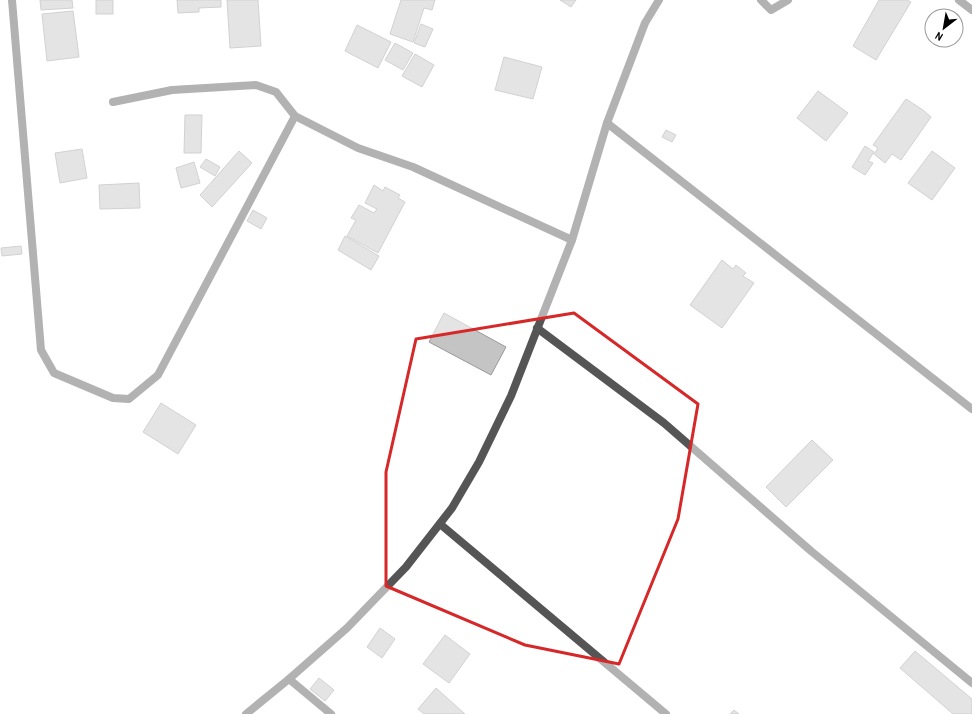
<svg xmlns="http://www.w3.org/2000/svg" width="972" height="714" font-family="'Archivo Narrow',sans-serif">
  <style>
    .building { fill: #c4c4c4; stroke: #999 }
    .lines { fill: none; stroke-linecap: round; stroke-linejoin: round }
    .minor { stroke: #555; stroke-width: 8 }
    .marked { fill: none; stroke: #d62828; stroke-width: 3; stroke-linejoin: round }
  </style>
  <rect width="100%" height="100%" fill="#fff"/>
  <g class="building">
    <polygon points="40,0 72,0 73,8 41,10"/>
    <rect x="96" y="0" width="17" height="14"/>
    <polygon points="177,0 221,0 221,7 199,8 199,12 178,13"/>
    <polygon points="227,0 258,0 261,46 230,48"/>
    <polygon points="401,0 435,0 432,10 424,8 413,42 390,34"/>
    <polygon points="560,0 576,0 571,7"/>
    <polygon points="879,0 907,0 911,2 876,60 853,46"/>
    <polygon points="73,11 79,57 47,61 42,14"/>
    <polygon points="421,24 433,29 425,47 414,43"/>
    <polygon points="357,25 391,42 378,68 345,51"/>
    <polygon points="395,43 413,53 403,70 385,60"/>
    <polygon points="415,54 434,65 422,87 402,76"/>
    <polygon points="504,57 542,67 533,99 495,90"/>
    <polygon points="818,91 848,113 826,141 797,118"/>
    <polygon points="906,99 923,110 931,117 901,160 892,154 885,163 874,154 878,148 873,145"/>
    <polygon points="185,115 202,115 201,153 184,153"/>
    <polygon points="666,130 676,135 672,142 662,137"/>
    <polygon points="865,146 874,152 868,161 873,163 865,175 852,167"/>
    <polygon points="82,149 87,178 60,183 55,153"/>
    <polygon points="239,151 252,163 212,207 200,195"/>
    <polygon points="932,151 955,168 932,200 908,183"/>
    <polygon points="206,159 220,167 215,176 200,167"/>
    <polygon points="194,162 200,183 181,188 176,168"/>
    <polygon points="139,183 140,208 100,209 99,185"/>
    <polygon points="374,185 383,191 385,187 400,195 398,198 405,202 378,253 347,236 356,220 351,218 359,205 374,213 377,209 365,203"/>
    <polygon points="253,210 267,218 261,229 247,221"/>
    <polygon points="345,236 379,256 371,270 338,250"/>
    <polygon points="21,246 22,254 2,256 1,248"/>
    <polygon points="722,260 733,269 736,265 746,273 743,276 754,283 722,328 690,305"/>
    <polygon points="444,313 506,347 491,375 429,342"/>
    <polygon points="161,403 196,425 178,454 143,432"/>
    <polygon points="812,440 833,460 786,507 766,487"/>
    <polygon points="380,628 395,639 382,658 367,647"/>
    <polygon points="445,635 470,654 449,683 423,664"/>
    <polygon points="915,651 972,699 972,714 953,714 900,668"/>
    <polygon points="319,678 334,690 325,701 310,689"/>
    <polygon points="436,688 465,714 424,714 418,709"/>
    <polygon points="734,710 739,714 730,714"/>
  </g>
  <g class="lines">
    <g class="minor">
      <polyline points="12,0 41,350 54,373 113,398 129,399 158,375 295,116"/>
      <polyline points="761,0 771,10 788,0"/>
      <polyline points="959,0 972,10"/>
      <polyline points="113,102 172,90 256,85 276,92 295,116 358,148 413,167 572,240"/>
      <polyline points="607,123 972,409"/>
      <polyline points="537,328 664,423 811,551 972,683"/>
      <polyline points="440,524 666,714"/>
      <polyline points="289,679 331,714"/>
      <polyline points="246,714 289,679 347,628 406,567 452,508 479,462 511,396 572,240 607,123 645,23 659,0"/>
    </g>
  </g>
  <path d="M0 0H972V714H0ZM574 313 698 404 678 519 619 664 525 645 386 586V472L416 339Z" fill="#fff" fill-opacity=".55" fill-rule="evenodd"/>
  <path class="marked" d="M574 313 698 404 678 519 619 664 525 645 386 586V472L416 339Z"/>
  <g transform="translate(944 28) rotate(211)"><circle r="19" fill="#ffffff" stroke="#999999"/>
  <path d="M0-3L7 15L0 10L-7 15Z" fill="#000000"/>
  <text y="-6" font-size="11" font-weight="bold" text-anchor="middle" fill="#000000">N</text>
  </g>
</svg>
